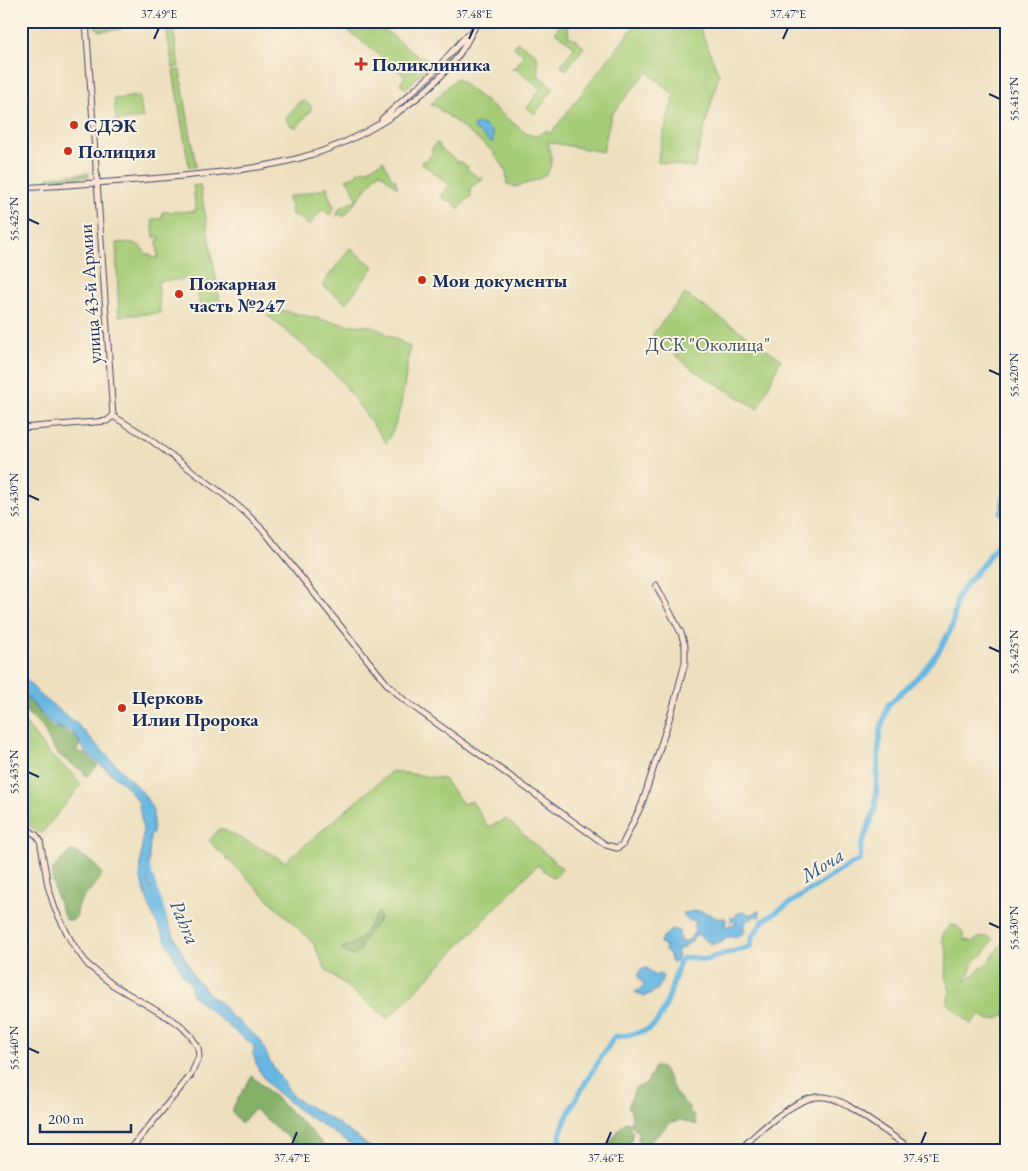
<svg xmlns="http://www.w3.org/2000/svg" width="1028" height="1171" font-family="'EB Garamond',serif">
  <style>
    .green { fill: #a6cc77; stroke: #607e6a }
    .forest { fill: #84b068; stroke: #507063 }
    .water { fill: #67b7e2; stroke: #4173a0 }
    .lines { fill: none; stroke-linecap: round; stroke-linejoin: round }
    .river { stroke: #67b7e2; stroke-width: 5.5 }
    .secondary-casing { stroke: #3b4a6d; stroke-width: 7 }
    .secondary { stroke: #fde4d1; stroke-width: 5 }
    .ticks { fill: none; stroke: #1b2f5e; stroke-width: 2 }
    .poi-dot { fill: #c8321e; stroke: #fcf5e5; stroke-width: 2 }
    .labels { text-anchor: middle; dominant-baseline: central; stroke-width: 4; stroke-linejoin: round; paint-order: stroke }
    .poi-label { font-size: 19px; font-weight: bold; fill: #1b2f5e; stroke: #fcf5e5; text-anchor: start }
    .street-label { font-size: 19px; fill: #1b2f5e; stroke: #fcf5e5 }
    .park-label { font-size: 19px; fill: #3e5664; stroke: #fcf5e5 }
    .water-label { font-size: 20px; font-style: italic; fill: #325886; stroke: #fcf5e5 }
    .neatline { fill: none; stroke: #1b2f5e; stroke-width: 2 }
    .ticks-label { font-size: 12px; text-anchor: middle; fill: #1b2f5e }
  </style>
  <rect width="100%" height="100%" fill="#fcf5e5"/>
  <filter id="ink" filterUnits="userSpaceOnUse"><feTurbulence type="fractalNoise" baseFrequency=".02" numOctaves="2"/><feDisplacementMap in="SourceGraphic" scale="10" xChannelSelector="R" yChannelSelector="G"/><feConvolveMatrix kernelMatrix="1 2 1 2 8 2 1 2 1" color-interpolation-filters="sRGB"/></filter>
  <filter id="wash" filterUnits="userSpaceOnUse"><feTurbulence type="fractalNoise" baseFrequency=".0096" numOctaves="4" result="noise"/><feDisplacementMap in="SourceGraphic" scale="20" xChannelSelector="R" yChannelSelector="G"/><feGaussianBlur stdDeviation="1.12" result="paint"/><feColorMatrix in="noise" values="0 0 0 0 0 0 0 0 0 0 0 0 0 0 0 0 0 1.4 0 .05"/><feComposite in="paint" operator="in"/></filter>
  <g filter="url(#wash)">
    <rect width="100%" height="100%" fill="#eee0bf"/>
    <g class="green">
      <polygon points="95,21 124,21 121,29 99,31 95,26"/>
      <polygon points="165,21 172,21 179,67 173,68"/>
      <polygon points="346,21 365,21 372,27 376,23 420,58 423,56 430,63 406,89 400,84 405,76 349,31 352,26"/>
      <polygon points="559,21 567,21 569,37 573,38 584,47 566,70 560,66 575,47 555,32 562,23"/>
      <path d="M638 21H697L719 74 694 168 658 162 659 152 674 95 647 72 611 115 603 152 548 142C549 148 552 155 551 162 551 179 529 182 515 187L507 184C507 171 504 164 494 155L495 153 434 105 432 106 430 105 456 78 527 134 536 136 546 131 551 133Z"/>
      <polygon points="517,42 537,55 539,76 554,88 535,114 527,108 541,88 516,69 515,70 512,69 513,67 516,68 524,54 514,48"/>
      <polygon points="180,70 196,167 189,167 173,71"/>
      <polygon points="139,96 143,118 116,121 114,99"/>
      <polygon points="300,101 304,101 311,106 311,110 297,127 293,127 287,122 286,118"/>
      <polygon points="436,143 441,145 439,147 458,162 459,161 468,167 467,169 479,178 481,177 483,179 481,182 479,182 470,188 471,196 460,207 460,210 450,200 448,202 441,197 450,185 421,163 423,160 426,162 433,152 431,150"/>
      <polygon points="383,160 392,179 395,178 398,188 379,172 344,217 339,214 336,216 340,208 357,199 350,182 348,182 346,179 358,175 357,171 358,171 359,172 366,169 368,171 370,170 369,168 382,162"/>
      <path d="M200 185 221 308 200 310 196 279 158 281 160 313 119 316 116 243C129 242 139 241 146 254H150L151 257 158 258 157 240H160V237H154L152 219H162V212L196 211 193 186Z"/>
      <polygon points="325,187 328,187 327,191 333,206 335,206 330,215 322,209 309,226 299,217 292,215 290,201 288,201 288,197 324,189"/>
      <polygon points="350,248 374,267 346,303 322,285"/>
      <polygon points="685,294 781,359 758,409 692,369 652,335"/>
      <path d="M269 311H285L347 325 372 326 410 347C405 376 403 418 386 443L343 383 315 355 267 315Z"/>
      <polygon points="21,718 50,755 73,774 81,785 41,834 21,820"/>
      <polygon points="392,771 444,779 463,804 472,801 488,827 506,819 563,869 554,878 537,865 388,1019 326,970 313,943 209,841 220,828 266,851 285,862"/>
      <path d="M950 925 957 926 962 931 965 940 973 942C979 937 985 935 993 939L984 954 975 960 965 982 989 961 1003 942 1007 940V1014L997 1019 988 1020 980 1014 971 1024 947 1003 950 991 946 979 947 951 942 940 943 933Z"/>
    </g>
    <g class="forest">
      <polygon points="89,173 89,177 48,181 48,177"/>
      <path d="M21 690 52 728C63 727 66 735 75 735L80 745 76 751 85 754 98 765 89 775 85 776 83 770 79 769 60 756 53 748 42 727 26 712 21 701Z"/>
      <path d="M70 851C79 851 100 866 102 875 94 890 76 898 77 916L73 920H66C58 904 53 888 51 871Z"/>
      <path d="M379 911 380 918 361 944C362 951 358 953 353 956L342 951 343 947C359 947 371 922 379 911Z"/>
      <path d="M656 1065C671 1073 669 1083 677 1095 681 1100 686 1103 689 1107V1113L694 1116 697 1125 680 1120 670 1123 649 1143 645 1141 642 1144 638 1140 639 1133 637 1132V1128L635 1129 633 1125 632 1126 630 1121 632 1118 630 1108H628L635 1088 646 1084Z"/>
      <polygon points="252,1076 306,1126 328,1150 303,1150 254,1109 241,1124 231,1110"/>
      <path d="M628 1122 633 1133 630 1142 626 1144 627 1150H603C605 1147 607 1146 609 1143 614 1138 618 1129 624 1123Z"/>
    </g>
    <g class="water">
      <polygon points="474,125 482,124 493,133 493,142 491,142 473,128"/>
      <path d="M1007 489V523L1006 524H1003L1002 518 998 511 1001 510C1001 500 1001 498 1007 489Z"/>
      <polygon points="21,674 40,695 75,722 144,794 153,810 153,834 150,837 148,882 194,977 211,996 223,1005 231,1017 238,1021 261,1041 269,1060 294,1098 336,1122 374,1150 360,1150 296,1108 270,1086 258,1069 253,1054 254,1046 248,1041 239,1035 192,995 189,980 185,978 152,914 140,877 143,830 138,801 124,784 86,753 74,733 52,725 32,703 21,690"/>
      <path d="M697 911 711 914 714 917 721 919 724 917 727 921 723 923 726 924 725 926 728 927 730 924 733 925 737 923 733 921 731 922V917L736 918V914L744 911 748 914 753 915V913L759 911 760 917 755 916 752 919 747 920 743 928 746 930C743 936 735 937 728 937L724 941 710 945 713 942H708L697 934 690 943 684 946 685 948H680L678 951 676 962 672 963 669 953 665 950 666 946 660 943 661 939 672 929 679 931 680 942 689 940 695 931 694 925 697 921C689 920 686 922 683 913Z"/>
      <polygon points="647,968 655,976 659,974 663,976 658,989 644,997 635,992 645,986 638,977 640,970"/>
    </g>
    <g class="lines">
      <g class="river">
        <polyline points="146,864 164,917"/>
        <path d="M564 1150C563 1146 561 1142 560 1138 559 1122 603 1054 614 1037 625 1035 639 1034 649 1029 667 1019 673 978 681 959L691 957 704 960 750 947 752 937 764 920 841 870 860 860 861 846 875 809 880 731 888 705 922 673 940 649 952 627 957 598 967 583 984 563 1002 538 1007 516"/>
      </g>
    </g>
  </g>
  <g filter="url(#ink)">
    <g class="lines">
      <defs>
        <g id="secondary">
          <polyline points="86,21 113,416"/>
          <polyline points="382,119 429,77 467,35"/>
          <path d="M21 188C68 185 115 182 161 178 207 174 255 170 300 158 357 143 418 106 455 60 464 49 471 34 478 21"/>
          <polyline points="113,416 144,435 227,497 246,513 264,531 387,684 404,700 606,845 617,848 622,845 642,804 674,704 685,663 685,646 681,633 656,585"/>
          <polyline points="21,428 107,421 113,416"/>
          <polyline points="21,825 36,835 40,840 48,886 55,909 72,943 88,965 113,985 179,1024 190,1035 198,1047 199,1056 191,1075 130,1150"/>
          <path d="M740 1150C756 1133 794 1099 817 1097 828 1096 838 1100 847 1105L913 1150"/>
        </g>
      </defs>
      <use href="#secondary" class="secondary-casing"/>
      <use href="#secondary" class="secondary"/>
    </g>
  </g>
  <path class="ticks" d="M154 39 159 28M469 39 474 28M783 39 788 28M989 94 1000 99M28 219 39 224M989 370 1000 375M28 495 39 500M989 647 1000 652M28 772 39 777M989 923 1000 928M28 1048 39 1053M292 1144 297 1132M606 1144 611 1132M921 1144 926 1132"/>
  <g class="poi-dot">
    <path d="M358.5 56.5h5v5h5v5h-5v5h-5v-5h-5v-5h5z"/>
    <circle cx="74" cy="125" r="5"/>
    <circle cx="68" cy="151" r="5"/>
    <circle cx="422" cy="280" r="5"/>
    <circle cx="179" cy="294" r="5"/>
    <circle cx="122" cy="708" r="5"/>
  </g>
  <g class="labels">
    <g class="poi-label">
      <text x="372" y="64">Поликлиника</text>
      <text x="84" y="125">СДЭК</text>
      <text x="78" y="151">Полиция</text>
      <text x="432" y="280">Мои документы</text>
      <text x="189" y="283">Пожарная<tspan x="189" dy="22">часть №247</tspan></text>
      <text x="132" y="697">Церковь<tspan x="132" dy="22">Илии Пророка</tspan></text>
    </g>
    <g class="street-label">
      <text transform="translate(90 294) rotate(-94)">улица 43-й Армии</text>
    </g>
    <g class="park-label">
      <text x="708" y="344">ДСК "Околица"</text>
    </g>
    <g class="water-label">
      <text transform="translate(822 865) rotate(-32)">Моча</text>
      <text transform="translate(185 922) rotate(67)">Pahra</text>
    </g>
  </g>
  <rect width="1028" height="1171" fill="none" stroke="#fcf5e5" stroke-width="55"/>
  <path d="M40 1124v8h91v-8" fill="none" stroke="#1b2f5e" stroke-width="2.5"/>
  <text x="48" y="1124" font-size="15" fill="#1b2f5e" stroke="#fcf5e5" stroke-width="4" paint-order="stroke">200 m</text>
  <rect x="28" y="28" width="972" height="1116" class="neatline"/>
  <g class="ticks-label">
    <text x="159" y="18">37.49°E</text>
    <text x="474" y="18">37.48°E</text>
    <text x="788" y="18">37.47°E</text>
    <text transform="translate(1014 99) rotate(-90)" y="4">55.415°N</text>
    <text transform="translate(14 219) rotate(-90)" y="4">55.425°N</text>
    <text transform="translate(1014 375) rotate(-90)" y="4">55.420°N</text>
    <text transform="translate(14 495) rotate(-90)" y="4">55.430°N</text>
    <text transform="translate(1014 652) rotate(-90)" y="4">55.425°N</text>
    <text transform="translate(14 772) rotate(-90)" y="4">55.435°N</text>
    <text transform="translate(1014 928) rotate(-90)" y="4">55.430°N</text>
    <text transform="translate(14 1048) rotate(-90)" y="4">55.440°N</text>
    <text x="292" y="1162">37.47°E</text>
    <text x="606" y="1162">37.46°E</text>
    <text x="921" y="1162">37.45°E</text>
  </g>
</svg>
